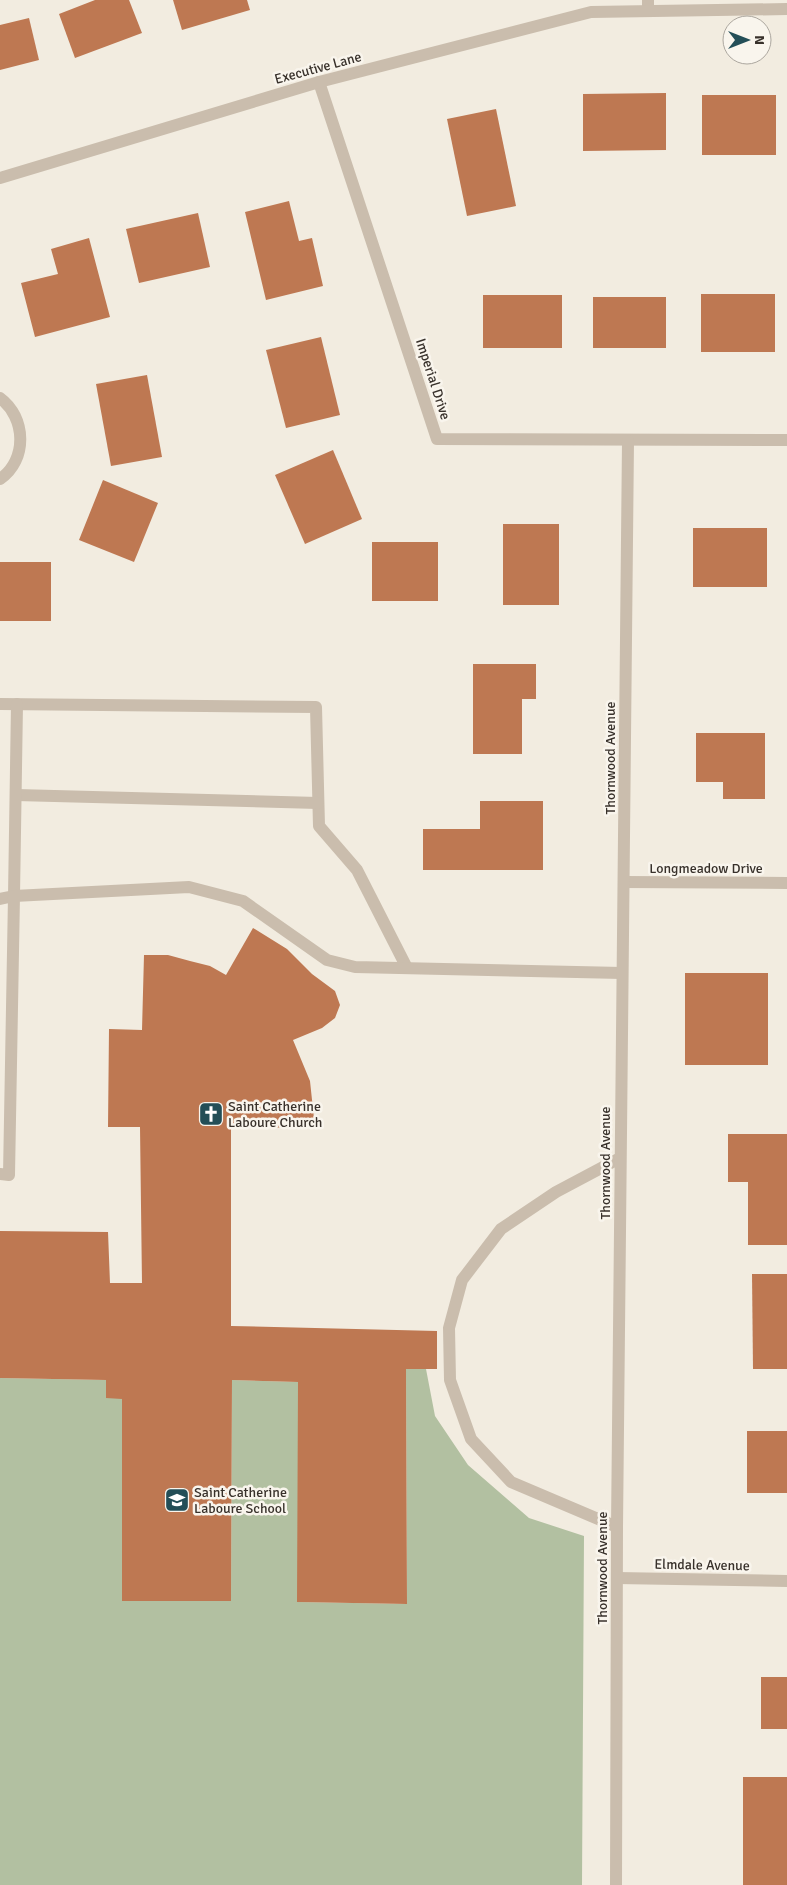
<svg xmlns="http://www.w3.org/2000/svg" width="787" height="1885" font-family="Signika,sans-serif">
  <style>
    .green { fill: #b2c0a1 }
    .building { fill: #be7852 }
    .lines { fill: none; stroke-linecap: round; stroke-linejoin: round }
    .lane { stroke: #cabdad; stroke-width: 12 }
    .street { stroke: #cabdad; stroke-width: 12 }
    .labels { text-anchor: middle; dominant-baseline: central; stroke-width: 5; stroke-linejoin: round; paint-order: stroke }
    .street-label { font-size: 14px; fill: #38312b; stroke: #f9f5ed }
    .poi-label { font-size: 14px; fill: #38312b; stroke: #f9f5ed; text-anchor: start }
  </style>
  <rect width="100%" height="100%" fill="#f2ece0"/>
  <polygon class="green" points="406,1369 426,1369 435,1416 468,1465 529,1518 584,1536 582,1885 0,1885 0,1378 106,1380 122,1399 122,1601 231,1601 232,1380 298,1382 298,1602 407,1604"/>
  <g class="building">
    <polygon points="95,0 129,0 142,33 75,58 59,14"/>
    <polygon points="173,0 247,0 250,10 182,30"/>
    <polygon points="29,18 39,60 0,70 0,25"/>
    <polygon points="666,93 666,150 583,151 583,94"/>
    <rect x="702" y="95" width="74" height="60"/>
    <polygon points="496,109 516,206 467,216 447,119"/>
    <polygon points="289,201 299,241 312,238 323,286 266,300 245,212"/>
    <polygon points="198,213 210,267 139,283 126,229"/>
    <polygon points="89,238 110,317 35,337 21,283 58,274 51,249"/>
    <rect x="701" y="294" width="74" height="58"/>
    <rect x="483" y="295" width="79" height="53"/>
    <rect x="593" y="297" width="73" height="51"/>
    <polygon points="321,337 340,415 286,428 266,350"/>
    <polygon points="147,375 162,457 111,466 96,384"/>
    <polygon points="333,450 362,519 305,544 275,475"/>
    <polygon points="103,480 158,503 134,562 79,540"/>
    <rect x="503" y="524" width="56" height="81"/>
    <rect x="693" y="528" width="74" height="59"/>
    <rect x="372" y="542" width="66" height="59"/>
    <rect x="0" y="562" width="51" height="59"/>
    <polygon points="473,664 536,664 536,699 522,699 522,754 473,754"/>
    <polygon points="696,733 765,733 765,799 723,799 723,782 696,782"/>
    <polygon points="480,801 543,801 543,870 423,870 423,829 480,829"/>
    <polygon points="253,928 287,949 312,974 335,991 340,1005 335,1018 322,1028 293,1040 310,1081 315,1128 231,1127 231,1326 437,1331 437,1369 406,1369 407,1604 297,1602 298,1382 232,1380 231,1601 122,1601 122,1399 106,1398 106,1380 0,1378 0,1231 108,1232 110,1283 142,1283 140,1127 108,1127 109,1029 142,1030 144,955 168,955 190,961 210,966 226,975"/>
    <rect x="685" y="973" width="83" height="92"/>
    <polygon points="728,1134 787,1134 787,1245 748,1245 748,1182 728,1182"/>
    <polygon points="752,1274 787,1274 787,1369 753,1369"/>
    <rect x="747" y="1431" width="40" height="62"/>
    <rect x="761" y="1677" width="26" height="52"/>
    <rect x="743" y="1777" width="44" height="108"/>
  </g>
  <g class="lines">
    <g class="lane">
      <polyline points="648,11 648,0"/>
      <polyline points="0,704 316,707 319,826 357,870 407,968"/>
      <polyline points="16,795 318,803"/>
      <polyline points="0,899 14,896 17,704"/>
      <polyline points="0,1174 9,1175 14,896 189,887 243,901 327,960 355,967 622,973"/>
      <polyline points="617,1527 511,1482 471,1439 450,1380 449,1328 462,1280 501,1229 556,1192 620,1158"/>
    </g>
    <g class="street">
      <polyline points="319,82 437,439 787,440"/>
      <polyline points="0,178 319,82 591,12 787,9"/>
      <path d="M0 398C26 417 28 460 0 479"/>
      <polyline points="624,882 787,883"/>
      <polyline points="617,1578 787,1581"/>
      <polyline points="616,1885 617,1527 628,441"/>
    </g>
  </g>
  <defs>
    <symbol id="church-square" viewBox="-11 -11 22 22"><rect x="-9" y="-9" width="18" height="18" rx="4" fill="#234e57" stroke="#f9f5ed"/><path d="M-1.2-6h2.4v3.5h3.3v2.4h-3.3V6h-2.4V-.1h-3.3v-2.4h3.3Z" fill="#fff"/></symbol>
    <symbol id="school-square" viewBox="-11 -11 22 22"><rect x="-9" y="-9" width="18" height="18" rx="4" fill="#234e57" stroke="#f9f5ed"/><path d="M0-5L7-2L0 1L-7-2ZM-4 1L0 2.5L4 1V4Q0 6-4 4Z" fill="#fff"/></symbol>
  </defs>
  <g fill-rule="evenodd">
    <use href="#church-square" x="197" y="1100" width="28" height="28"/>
    <use href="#school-square" x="163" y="1486" width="28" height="28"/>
  </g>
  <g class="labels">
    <g class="street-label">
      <text transform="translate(318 68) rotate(-15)">Executive Lane</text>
      <text transform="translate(433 379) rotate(72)">Imperial Drive</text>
      <text transform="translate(610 758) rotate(-90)">Thornwood Avenue</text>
      <text x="706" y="868">Longmeadow Drive</text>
      <text transform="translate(605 1163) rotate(-90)">Thornwood Avenue</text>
      <text transform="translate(702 1565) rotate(1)">Elmdale Avenue</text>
      <text transform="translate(602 1568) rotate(-90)">Thornwood Avenue</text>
    </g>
    <g class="poi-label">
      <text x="228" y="1106">Saint Catherine<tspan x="228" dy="16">Laboure Church</tspan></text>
      <text x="194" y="1492">Saint Catherine<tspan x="194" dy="16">Laboure School</tspan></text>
    </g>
  </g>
  <g transform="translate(747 40) rotate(90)"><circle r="24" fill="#f9f5ed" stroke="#aca79f"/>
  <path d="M0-4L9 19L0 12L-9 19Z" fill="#234e57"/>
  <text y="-8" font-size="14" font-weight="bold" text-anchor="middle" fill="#38312b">N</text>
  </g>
</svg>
